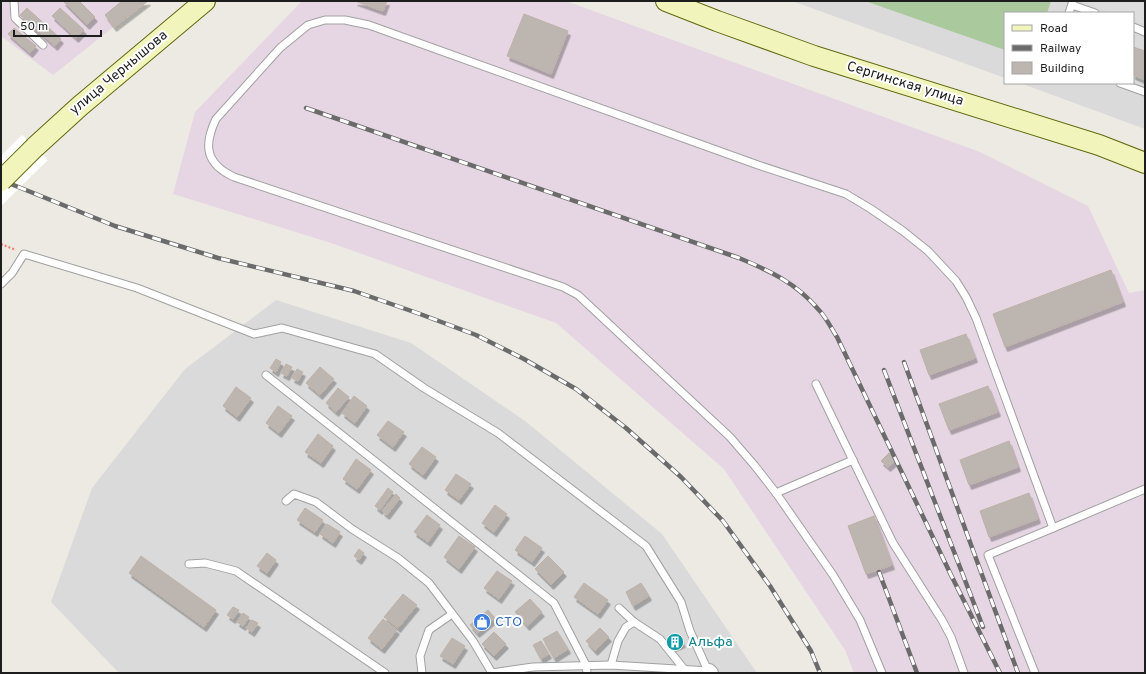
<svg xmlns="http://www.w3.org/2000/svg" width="1146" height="674" font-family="Overpass,sans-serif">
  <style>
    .residential { fill: #dbdada }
    .industrial { fill: #e6d6e3 }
    .forest { fill: #aac99c }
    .parking { fill: #ddd }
    .pier { fill: #fff }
    .building { fill: #bdb6b0; stroke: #beb1a7; filter: url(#shadow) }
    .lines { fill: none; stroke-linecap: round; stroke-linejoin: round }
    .service-casing { stroke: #a1a1a1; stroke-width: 9 }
    .minor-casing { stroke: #a1a1a1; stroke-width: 16 }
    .secondary-casing { stroke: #616a0e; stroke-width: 22 }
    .path { stroke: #ee7f74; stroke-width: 2; stroke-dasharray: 2 2; stroke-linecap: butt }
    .service { stroke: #fff; stroke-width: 7 }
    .minor { stroke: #fff; stroke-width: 14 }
    .secondary { stroke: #f1f4bb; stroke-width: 20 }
    .rail-casing { stroke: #6b6b6b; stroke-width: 4.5 }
    .rail { stroke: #fff; stroke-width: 3; stroke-dasharray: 9; stroke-linecap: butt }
    .secondary-bridge-casing { stroke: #616a0e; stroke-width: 22; stroke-linecap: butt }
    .secondary-bridge { stroke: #f1f4bb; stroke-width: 20 }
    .labels { text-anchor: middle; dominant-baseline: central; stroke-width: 4; stroke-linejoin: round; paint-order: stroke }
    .street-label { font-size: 14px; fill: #1d1d1d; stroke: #fff }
    .shop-label { font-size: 14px; fill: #366cbe; stroke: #fff; text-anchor: start }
    .culture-label { font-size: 14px; fill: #0d838f; stroke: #fff; text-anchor: start }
  </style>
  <defs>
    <filter id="shadow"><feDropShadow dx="2.5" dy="4.5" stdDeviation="0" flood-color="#0004"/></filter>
  </defs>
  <rect width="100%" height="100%" fill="#edeae4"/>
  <g class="residential">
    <polygon points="792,1 1145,1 1145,129 1020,83 1133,83 1133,13 1005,13 1005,78"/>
    <polygon points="276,300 411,343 525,421 662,534 757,673 119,673 51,602 92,488 185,369"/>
  </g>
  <g class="industrial">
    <polygon points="1,1 146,1 53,75 1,36"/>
    <polygon points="302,1 566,1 980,152 1088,206 1129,293 1145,290 1145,673 854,673 845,650 724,469 556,323 331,243 173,194 195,112"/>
  </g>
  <polygon class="forest" points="865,1 1051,1 1047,13 1005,13 1005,50"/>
  <polygon class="parking" points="1081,1 1142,1 1145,2 1145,25 1133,20 1133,13 1114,13"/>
  <polygon class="pier" points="22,135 48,160 1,206 1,156"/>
  <g class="building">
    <polygon points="63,1 79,1 95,17 87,25"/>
    <polygon points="122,1 148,1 114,27 105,15"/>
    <polygon points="355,1 387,1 383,11"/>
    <polygon points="27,8 61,39 55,46 20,15"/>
    <polygon points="60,8 84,30 76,38 52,16"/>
    <polygon points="524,14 568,31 551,74 507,56"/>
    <polygon points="14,28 36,46 30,53 8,34"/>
    <polygon points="1133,47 1145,51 1145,80 1133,75"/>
    <polygon points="1111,270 1123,302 1005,347 993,314"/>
    <polygon points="966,334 975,358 929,375 920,350"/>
    <polygon points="276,359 281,362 276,372 270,368"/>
    <polygon points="286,364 292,367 287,376 281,373"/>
    <polygon points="320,367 334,379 320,395 306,383"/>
    <polygon points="297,369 303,372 298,381 292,378"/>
    <polygon points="988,386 998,412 949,430 939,404"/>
    <polygon points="236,387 251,398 237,417 223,406"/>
    <polygon points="338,388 349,397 336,412 326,403"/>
    <polygon points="354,396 367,406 355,423 342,413"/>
    <polygon points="278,406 292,416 279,433 266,423"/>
    <polygon points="388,421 404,432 393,447 377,435"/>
    <polygon points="318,434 333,446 321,463 305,452"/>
    <polygon points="1009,441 1018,467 969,485 960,460"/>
    <polygon points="422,447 436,457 423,475 409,464"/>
    <polygon points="889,453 896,460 888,467 881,461"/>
    <polygon points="356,459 371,470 357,489 343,479"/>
    <polygon points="456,474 471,484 459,500 445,490"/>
    <polygon points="388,488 393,492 380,510 375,506"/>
    <polygon points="1029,493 1038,519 989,537 980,511"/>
    <polygon points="396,494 400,498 387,515 382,511"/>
    <polygon points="495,505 507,514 494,532 482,523"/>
    <polygon points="305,508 323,520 315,532 297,520"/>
    <polygon points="427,515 440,525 428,542 414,532"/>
    <polygon points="874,516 892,565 866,574 848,526"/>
    <polygon points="327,524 340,532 333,543 320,534"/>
    <polygon points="459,536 475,547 459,569 444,557"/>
    <polygon points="525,536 542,548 532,562 515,550"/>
    <polygon points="359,549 364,553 359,560 354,556"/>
    <polygon points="267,553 276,560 267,573 257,566"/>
    <polygon points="141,556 216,610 204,627 129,573"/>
    <polygon points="548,556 564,572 551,585 535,569"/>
    <polygon points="497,571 512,581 499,599 484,588"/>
    <polygon points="584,583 608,600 598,614 574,597"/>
    <polygon points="641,583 649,596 633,606 626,592"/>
    <polygon points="403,594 417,605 398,628 384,617"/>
    <polygon points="530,599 542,612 527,626 515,612"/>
    <polygon points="233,607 239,610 233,619 227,615"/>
    <polygon points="488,610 495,618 477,633 470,625"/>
    <polygon points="243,613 249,617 243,626 237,622"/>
    <polygon points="383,619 397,630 382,649 368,638"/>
    <polygon points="252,620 258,623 252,632 246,628"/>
    <polygon points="600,628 609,637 595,651 586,641"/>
    <polygon points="557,631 568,649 554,658 543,639"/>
    <polygon points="494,632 506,644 494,656 482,644"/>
    <polygon points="679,635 683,643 671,648 667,640"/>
    <polygon points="452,638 465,646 453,664 440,656"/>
    <polygon points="541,641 549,654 541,659 533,645"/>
  </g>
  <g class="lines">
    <defs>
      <g id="service">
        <polyline points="14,1 15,18 43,45"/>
        <polyline points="1072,5 1095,13"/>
        <polyline points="1069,13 1073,1"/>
        <polyline points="1133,27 1145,32"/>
        <polyline points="1120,83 1145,92"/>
        <polyline points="1,284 12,273 24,254 137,288 254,334 282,328 375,354 424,388 498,433 646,546 681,602 690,631 709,673"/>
        <polyline points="266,375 554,603 586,665 587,673"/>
        <polyline points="816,384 893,543 942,620 951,637 964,673"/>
        <polyline points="776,493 853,460"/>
        <polyline points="286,501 294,494 316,502 352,529 398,558 429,583 473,641 492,673"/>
        <polyline points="189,564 205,563 236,571 385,673"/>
        <polyline points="619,608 634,622 660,639 684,669"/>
        <polyline points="611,665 618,641 626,627 634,622"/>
        <polyline points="422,673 420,656 429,630 452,614"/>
        <polyline points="492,673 533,667 611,665 709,671"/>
        <path d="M882 673 860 620 833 575 776 493 755 466 730 437 578 295 563 287 234 177C206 164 203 146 216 119L280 48 308 25 325 20H345L369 25 758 165 846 194 871 209 903 231 928 251 956 281 966 297 976 318 1053 528 1145 489"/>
        <polyline points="1035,673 988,555 1053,528"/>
      </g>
      <polyline id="minor" points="709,671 711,673"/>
      <g id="secondary">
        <polyline points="666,1 717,21 814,56 1099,145 1145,163"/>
        <polyline points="35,147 80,106 205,1"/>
      </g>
    </defs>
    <use href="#service" class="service-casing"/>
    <use href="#minor" class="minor-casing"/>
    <use href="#secondary" class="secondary-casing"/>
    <polyline class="path" points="1,244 16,250"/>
    <use href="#service" class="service"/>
    <use href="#minor" class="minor"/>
    <use href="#secondary" class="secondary"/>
    <defs>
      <g id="rail">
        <path d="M306 108 739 258C770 271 796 283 818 309 826 317 831 328 837 337L951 575 1000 673"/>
        <polyline points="1,180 115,226 218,258 354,291 420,314 476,335 524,359 576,389 626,428 681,477 723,521 770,586 811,651 820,673"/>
        <polyline points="904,362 1018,673"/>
        <polyline points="884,370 983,627"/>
        <polyline points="879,572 917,673"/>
      </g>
    </defs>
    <use href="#rail" class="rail-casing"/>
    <use href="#rail" class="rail"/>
    <defs>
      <polyline id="secondary-bridge" points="1,181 35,147"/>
    </defs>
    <use href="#secondary-bridge" class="secondary-bridge-casing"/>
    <use href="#secondary-bridge" class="secondary-bridge"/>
  </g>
  <defs>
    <symbol id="shop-disc" viewBox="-11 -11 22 22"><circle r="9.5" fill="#3f7fe0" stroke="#fff"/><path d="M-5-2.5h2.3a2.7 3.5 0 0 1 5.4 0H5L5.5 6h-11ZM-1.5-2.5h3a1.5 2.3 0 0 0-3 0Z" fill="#fff"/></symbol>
    <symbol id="building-disc" viewBox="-11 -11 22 22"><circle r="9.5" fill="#0f9aa8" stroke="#fff"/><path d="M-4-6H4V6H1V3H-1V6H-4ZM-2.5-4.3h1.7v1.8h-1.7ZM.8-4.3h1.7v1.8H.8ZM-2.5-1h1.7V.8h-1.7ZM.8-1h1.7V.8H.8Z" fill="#fff"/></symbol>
  </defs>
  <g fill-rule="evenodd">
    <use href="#shop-disc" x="472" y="612" width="20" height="20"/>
    <use href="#building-disc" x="665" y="632" width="20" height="20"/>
  </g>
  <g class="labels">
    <g class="street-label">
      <text transform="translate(119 73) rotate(-40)">улица Чернышова</text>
      <text transform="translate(905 84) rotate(17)">Сергинская улица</text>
    </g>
    <g class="shop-label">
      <text x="495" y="622">СТО</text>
    </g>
    <g class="culture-label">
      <text x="688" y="642">Альфа</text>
    </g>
  </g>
  <rect width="1146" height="674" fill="none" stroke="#1d1d1d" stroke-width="4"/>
  <rect x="1004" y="12" width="130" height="72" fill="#ffffff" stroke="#a5a5a5"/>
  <rect x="1012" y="25" width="20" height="6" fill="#f1f4bb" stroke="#a5a5a5"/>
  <text x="1040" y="32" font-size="12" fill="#1d1d1d">Road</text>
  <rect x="1012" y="45" width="20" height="6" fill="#6b6b6b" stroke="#a5a5a5"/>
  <text x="1040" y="52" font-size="12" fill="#1d1d1d">Railway</text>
  <rect x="1012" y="62" width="20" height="12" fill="#bdb6b0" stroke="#a5a5a5"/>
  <text x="1040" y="72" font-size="12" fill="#1d1d1d">Building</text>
  <path d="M14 30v6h87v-6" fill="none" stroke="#1d1d1d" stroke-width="2"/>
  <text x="20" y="30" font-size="12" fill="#1d1d1d" stroke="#ffffff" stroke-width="3" paint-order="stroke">50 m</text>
</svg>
